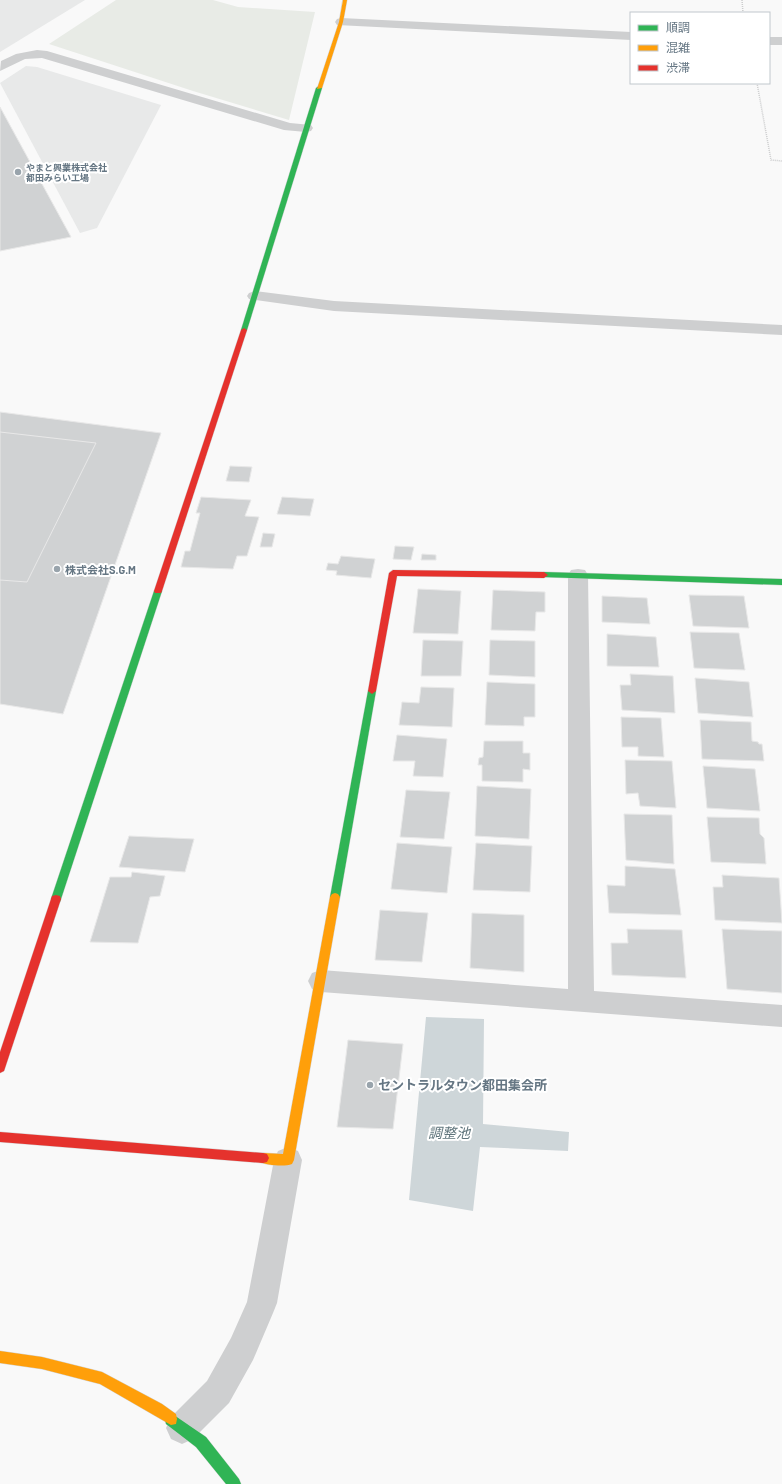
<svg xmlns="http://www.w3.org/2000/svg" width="782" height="1484" font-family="Barlow,'Noto Sans JP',sans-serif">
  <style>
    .built { fill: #e8e9e9 }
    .green { fill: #e8ebe6 }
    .water { fill: #ced6d9 }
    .building { fill: #d0d2d3; stroke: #e8e8e8 }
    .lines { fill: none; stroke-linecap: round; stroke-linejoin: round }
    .fast-casing { stroke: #d5d6d7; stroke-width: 1 }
    .slow-casing { stroke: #d5d6d7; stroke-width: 1 }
    .jam-casing { stroke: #d5d6d7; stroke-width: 1 }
    .path { stroke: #cbcccd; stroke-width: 1.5; stroke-dasharray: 1 1; stroke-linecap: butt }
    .street { fill: #cecfd0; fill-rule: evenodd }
    .fast { fill: #30b455; fill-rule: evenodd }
    .slow { fill: #ff9f0a; fill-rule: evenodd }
    .jam { fill: #e5322d; fill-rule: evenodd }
    .poi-dot { fill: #99a4ac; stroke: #fff; stroke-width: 1.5 }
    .labels { text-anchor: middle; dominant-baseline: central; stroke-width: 4; stroke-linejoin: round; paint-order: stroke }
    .far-poi-label { font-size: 9px; font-weight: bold; fill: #657683; stroke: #fff; text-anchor: start }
    .poi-label { font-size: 11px; font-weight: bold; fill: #657683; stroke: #fff; text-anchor: start }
    .near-poi-label { font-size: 13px; font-weight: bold; fill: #657683; stroke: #fff; text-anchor: start }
    .near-water-label { font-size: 14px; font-style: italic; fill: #60757c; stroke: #fff }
  </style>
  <rect width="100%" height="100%" fill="#f9f9f9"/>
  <g class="built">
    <polygon points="0,0 85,0 0,52"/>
    <polygon points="26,66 37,67 161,105 97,228 80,233 0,83"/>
  </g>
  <polygon class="green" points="116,0 213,0 238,7 315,12 289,120 193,91 49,44"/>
  <polygon class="water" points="426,1017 484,1019 483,1124 569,1132 568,1151 480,1147 473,1211 409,1200"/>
  <g class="building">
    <polygon points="0,107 71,237 0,251"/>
    <polygon points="0,412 161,433 63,714 0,704"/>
    <polygon points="0,432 96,443 27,582 0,580"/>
    <polygon points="230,466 252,467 249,482 226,481"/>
    <polygon points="201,497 251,500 245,516 259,517 247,556 237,556 233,569 181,567 185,551 190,551 200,513 196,513"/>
    <polygon points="282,497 314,499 310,516 277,514"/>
    <polygon points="263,533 275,534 272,547 260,547"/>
    <polygon points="395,546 414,547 411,560 393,559"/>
    <polygon points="422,554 436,555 436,560 421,560"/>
    <polygon points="341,556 375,559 371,578 336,575 337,571 326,570 328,563 338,564"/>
    <polygon points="418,589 461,591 458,634 413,633"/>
    <polygon points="493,590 545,592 545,612 536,612 535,631 491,630"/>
    <polygon points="689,595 744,596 749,628 693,626"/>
    <polygon points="602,596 647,598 650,624 602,622"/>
    <polygon points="690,632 739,633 745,670 694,668"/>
    <polygon points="607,634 656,637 659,667 607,666"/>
    <polygon points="423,640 463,641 461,676 421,676"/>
    <polygon points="490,640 535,641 535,677 489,675"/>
    <polygon points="630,674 673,676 675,713 622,710 620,685 631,685"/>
    <polygon points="695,678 749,682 753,717 698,713"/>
    <polygon points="487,682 535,684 535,717 524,717 524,726 485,725"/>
    <polygon points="421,687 454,688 452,727 399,725 402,702 419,703"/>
    <polygon points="621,717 661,718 664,757 638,756 638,747 622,747"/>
    <polygon points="700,720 751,722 752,741 758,742 759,744 762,744 764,761 702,759"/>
    <polygon points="397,735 447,739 443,777 413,776 415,761 393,761"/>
    <polygon points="484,741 523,741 523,753 530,753 530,770 523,769 523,782 482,781 482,765 478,765 479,758 483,757"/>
    <polygon points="625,760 672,761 676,808 640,806 638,793 626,794"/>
    <polygon points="703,766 755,769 760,811 707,808"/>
    <polygon points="477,786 531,789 529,839 475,836"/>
    <polygon points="406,790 450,792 444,839 400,837"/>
    <polygon points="624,814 672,815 674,864 626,860"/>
    <polygon points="707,817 759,818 760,834 764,838 766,864 711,862"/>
    <polygon points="129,836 194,839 185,872 119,867"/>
    <polygon points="397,843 452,847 447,893 391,889"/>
    <polygon points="476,843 532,846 530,892 473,890"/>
    <polygon points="625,866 675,869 681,915 609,913 607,885 625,886"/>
    <polygon points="132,872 165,876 160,896 150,897 138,943 90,942 110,877 131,877"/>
    <polygon points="722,875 779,878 782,923 715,920 713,887 723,887"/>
    <polygon points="380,910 428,913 422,962 375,960"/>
    <polygon points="472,913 524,915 524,972 470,968"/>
    <polygon points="627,929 682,930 686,978 612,975 611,943 628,943"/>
    <polygon points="722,929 782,931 782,993 727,989"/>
    <polygon points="348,1040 403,1044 393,1129 337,1127"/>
  </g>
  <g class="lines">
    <defs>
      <g id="fast">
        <polygon points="319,86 322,88 247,330 244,332 242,331 241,330 316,88"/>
        <polygon points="544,572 782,579 782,585 541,577 540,575 541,573"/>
        <polygon points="158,588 162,591 61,899 60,902 56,903 52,902 51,899 154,591"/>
        <polygon points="372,688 376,691 340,897 338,900 335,901 332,900 330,897 368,691"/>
        <polygon points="171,1413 206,1437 239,1479 241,1484 226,1484 196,1447 166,1424 165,1419 166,1414"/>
      </g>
      <g id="slow">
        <polygon points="343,0 347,0 343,22 322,88 317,89 339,22"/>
        <path d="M335 893 338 894 340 897 294 1160 292 1164C284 1167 267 1165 259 1162L257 1158 259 1154 263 1153 283 1154 330 897 332 894Z"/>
        <polygon points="0,1351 42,1357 102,1372 162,1404 176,1414 177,1419 176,1424 171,1425 100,1384 42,1369 0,1363"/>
      </g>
      <g id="jam">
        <polygon points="244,328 247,330 162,591 161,593 155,593 154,591 241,330"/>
        <polygon points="393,570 544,572 548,575 544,578 397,576 376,691 372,694 368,691 389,573"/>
        <polygon points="56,895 60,896 61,899 5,1068 4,1071 0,1073 0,1052 52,896"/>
        <polygon points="0,1132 263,1153 267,1154 269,1158 267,1162 263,1163 0,1142"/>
      </g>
    </defs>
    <use href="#fast" class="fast-casing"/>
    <use href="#slow" class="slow-casing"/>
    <use href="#jam" class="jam-casing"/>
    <g class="path">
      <polyline points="742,0 743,13"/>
      <polyline points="757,83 771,160 782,161"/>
    </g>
    <g class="street">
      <polygon points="341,18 631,32 631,40 337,25 335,22 337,19"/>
      <rect x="769" y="37" width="13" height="8"/>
      <polygon points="37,50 47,51 290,123 311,125 313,128 311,131 306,132 284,130 42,58 25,59 0,71 1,61 16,54"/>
      <polygon points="255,291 334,301 782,325 782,335 334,311 249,299 247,296 249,293"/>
      <polygon points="578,569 585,570 588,575 594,991 782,1005 782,1027 321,992 312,989 308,981 312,973 321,970 568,989 568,575 571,570"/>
      <polygon points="288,1147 298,1151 302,1160 277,1303 273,1313 253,1360 229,1403 193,1439 182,1444 171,1439 166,1428 171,1417 207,1381 231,1338 247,1302 274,1160 278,1151"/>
    </g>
    <use href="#fast" class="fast"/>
    <use href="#slow" class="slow"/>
    <use href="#jam" class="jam"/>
  </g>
  <g class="poi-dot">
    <circle cx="18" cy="172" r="4"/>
    <circle cx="57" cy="569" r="4"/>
    <circle cx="370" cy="1085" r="4"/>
  </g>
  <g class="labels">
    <g class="far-poi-label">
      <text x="26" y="167">やまと興業株式会社<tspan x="26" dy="10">都田みらい工場</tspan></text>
    </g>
    <g class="poi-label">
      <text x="65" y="569">株式会社S.G.M</text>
    </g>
    <g class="near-poi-label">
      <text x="378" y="1085">セントラルタウン都田集会所</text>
    </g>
    <g class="near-water-label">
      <text x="449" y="1132">調整池</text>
    </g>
  </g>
  <rect x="630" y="12" width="140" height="72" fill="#ffffff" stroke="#c1c8cd"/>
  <rect x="638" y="25" width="20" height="6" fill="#30b455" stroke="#c1c8cd"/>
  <text x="666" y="32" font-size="12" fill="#657683">順調</text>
  <rect x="638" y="45" width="20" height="6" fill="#ff9f0a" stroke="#c1c8cd"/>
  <text x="666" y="52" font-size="12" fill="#657683">混雑</text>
  <rect x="638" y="65" width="20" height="6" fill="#e5322d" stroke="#c1c8cd"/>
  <text x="666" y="72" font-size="12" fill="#657683">渋滞</text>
</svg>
